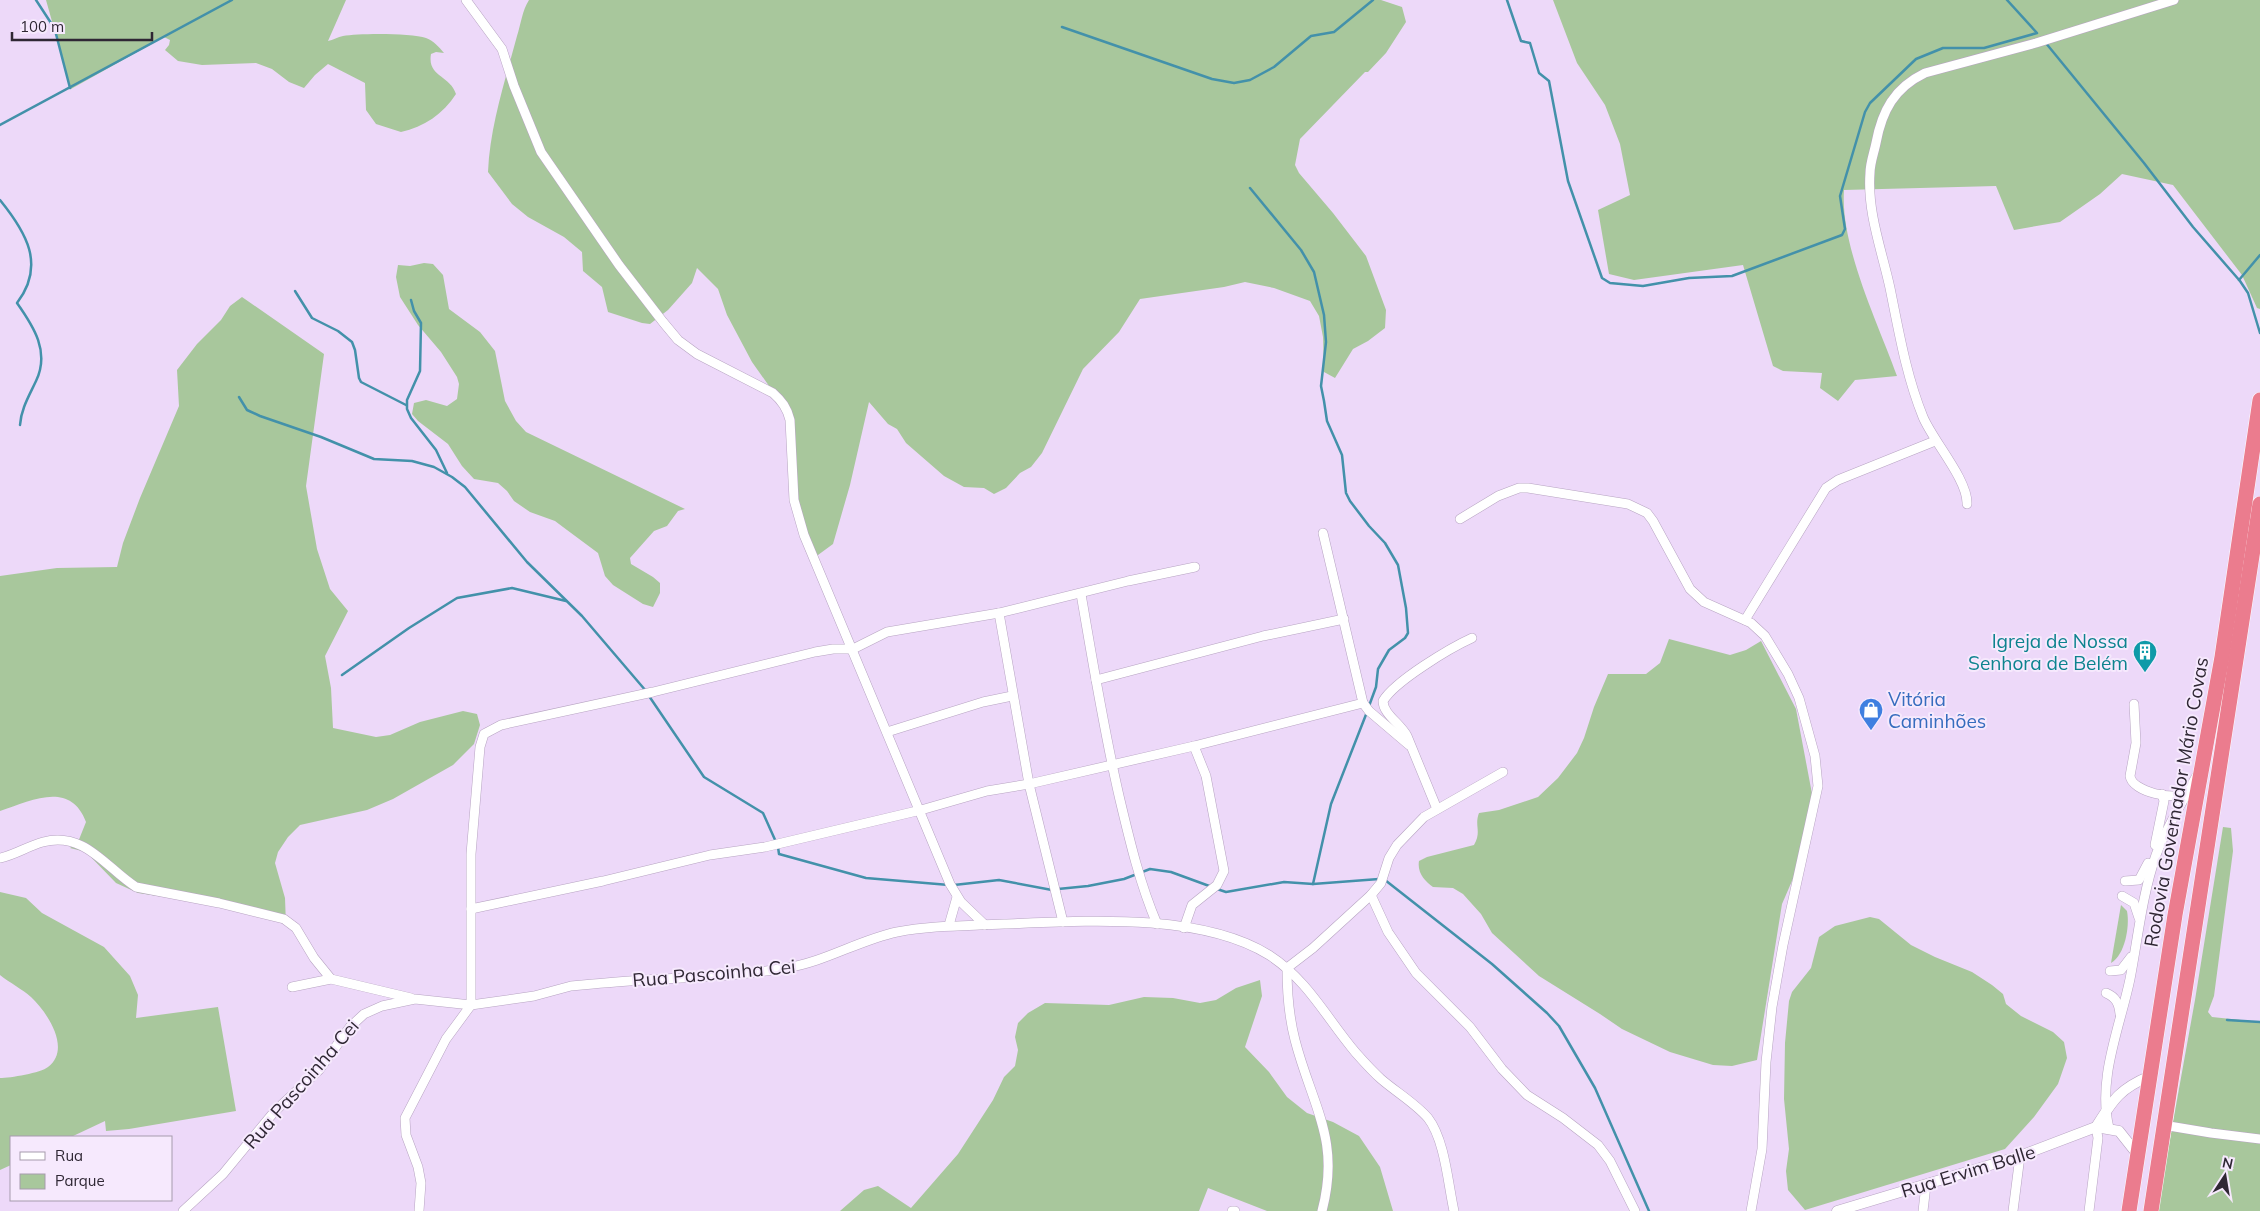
<svg xmlns="http://www.w3.org/2000/svg" width="2260" height="1211" font-family="Mulish,sans-serif">
  <style>
    .green { fill: #a8c79c }
    .lines { fill: none; stroke-linecap: round; stroke-linejoin: round }
    .stream { stroke: #4391aa; stroke-width: 2.5 }
    .minor-casing { stroke: #b7a4c2; stroke-width: 10 }
    .tertiary-casing { stroke: #b7a4c2; stroke-width: 11 }
    .motorway-casing { stroke: #fff; stroke-width: 16 }
    .minor { stroke: #fff; stroke-width: 9 }
    .tertiary { stroke: #fff; stroke-width: 10 }
    .motorway { stroke: #eb7c8e; stroke-width: 15 }
    .labels { text-anchor: middle; dominant-baseline: central; stroke-width: 4; stroke-linejoin: round; paint-order: stroke }
    .culture-label { font-size: 19px; fill: #0d838f; stroke: #f6e9fd; text-anchor: end }
    .shop-label { font-size: 19px; fill: #366cbe; stroke: #f6e9fd; text-anchor: start }
    .street-label { font-size: 19px; fill: #2f2734; stroke: #f6e9fd }
  </style>
  <rect width="100%" height="100%" fill="#edd9f9"/>
  <g class="green">
    <path d="M46 0H346L328 41C333 40 338 37 343 36 359 33 412 33 426 38 434 41 439 47 444 53L436 52 431 54C427 77 450 75 456 94 443 114 424 127 401 132L376 124 366 110 365 83 328 64 315 75 304 88 289 82 272 69 256 63 202 65 178 61 165 50 169 45 170 40 164 37 71 89Z"/>
    <path d="M529 0H1381L1402 7 1406 22 1386 53 1368 72H1365L1300 139 1295 165 1299 173 1333 213 1366 256 1386 310 1385 328 1368 341 1353 349 1335 378 1324 372 1323 337 1319 316 1310 301 1274 288 1245 282 1224 287 1140 299 1119 332 1083 369 1042 453 1031 467 1020 473 1006 488 994 494 984 488 964 487 944 476 906 443 897 429 888 424 869 402 850 485 833 544 818 555 806 552 792 498 787 458V420L779 400 752 362 727 315 718 289 697 268 692 283 668 310 650 324 642 323 608 312 602 287 583 271 582 252 564 237 528 217 512 204 488 172C490 126 505 81 517 36 521 24 522 11 529 0Z"/>
    <path d="M1553 0H2260V309L2257 308 2242 275 2173 185 2122 174 2100 194 2060 222 2014 230 1996 186 1844 190C1840 246 1878 323 1897 376L1855 380 1838 401 1820 388 1822 373 1783 371 1773 366 1743 265 1634 280 1609 274 1598 210 1630 195 1620 144 1605 105 1577 63Z"/>
    <polygon points="424,263 433,264 443,275 449,309 480,332 495,351 505,401 516,421 526,432 685,509 678,511 667,526 654,531 630,558 631,564 653,577 660,583 660,593 653,607 643,604 613,585 605,576 598,553 567,530 555,521 530,512 514,501 507,491 498,483 474,479 462,466 448,444 418,421 412,414 414,403 426,400 447,406 457,399 459,384 457,377 441,352 418,325 400,297 396,277 398,265 410,266"/>
    <path d="M242 297 324 354 306 486 317 549 330 589 348 611 325 656 331 688 333 728 376 737 390 735 420 722 463 711 477 714 480 725 474 744 453 765 393 799 367 810 300 825 288 837 278 852 275 863 285 898 286 925 269 918 216 905 138 893 116 883 86 852 70 848 78 842 86 822C70 780 31 801 0 811V576L57 568 117 567 123 543 140 498 179 406 177 370 197 344 221 320 230 306Z"/>
    <path d="M1669 639 1730 655 1746 650 1761 641 1796 709 1813 799 1795 874 1782 904 1757 1060 1732 1066 1713 1065 1670 1052 1622 1029 1600 1014 1539 976 1492 933 1481 914 1463 894 1453 888 1433 887C1425 881 1417 873 1419 861L1427 857 1474 845C1482 831 1474 826 1479 813L1499 810 1538 797 1558 778 1577 753 1584 738 1594 707 1608 674H1646L1660 663Z"/>
    <polygon points="2223,827 2231,828 2233,851 2214,996 2208,1012 2212,1017 2260,1022 2260,1211 2157,1211 2195,1000"/>
    <path d="M0 892 26 898 42 913 104 947 130 976 138 995 136 1018 218 1007 236 1111 129 1129 106 1131 105 1121 71 1137H11V1165L0 1170V1078C10 1078 41 1073 48 1067 72 1049 47 1012 31 997 22 989 10 983 0 975Z"/>
    <path d="M2121 905 2127 911C2130 926 2125 955 2111 963Z"/>
    <polygon points="1870,917 1879,919 1911,945 1935,957 1972,972 1992,985 2003,994 2006,1004 2021,1016 2053,1032 2064,1042 2067,1058 2058,1084 2034,1117 2005,1149 1805,1210 1788,1190 1786,1171 1789,1149 1784,1099 1785,1043 1789,1001 1792,992 1811,968 1819,937 1835,926"/>
    <polygon points="1260,980 1262,996 1245,1047 1269,1072 1287,1097 1307,1113 1333,1122 1359,1136 1380,1167 1393,1211 1267,1211 1208,1188 1199,1211 840,1211 864,1190 878,1186 911,1208 958,1154 993,1100 1004,1077 1015,1066 1018,1050 1015,1037 1018,1023 1028,1013 1045,1003 1109,1005 1144,997 1173,998 1200,1003 1216,1000 1236,988"/>
  </g>
  <g class="lines">
    <g class="stream">
      <polyline points="36,0 51,23 56,34 70,88"/>
      <polyline points="1507,0 1521,41 1530,43 1539,73 1549,81 1568,181 1602,278 1610,283 1643,286 1689,278 1732,276 1842,235 1845,229 1840,196 1865,112 1870,103 1916,59 1943,48 1984,48 2037,33 2007,0"/>
      <polyline points="1062,27 1212,79 1234,83 1250,80 1274,67 1311,36 1334,32 1373,0"/>
      <polyline points="2045,42 2144,163 2193,227 2240,281 2248,293 2260,333"/>
      <polyline points="0,125 232,0"/>
      <polyline points="1250,188 1301,250 1314,272 1324,315 1326,342 1321,386 1324,401 1327,421 1342,455 1346,493 1350,501 1369,526 1385,543 1398,565 1406,608 1408,633 1405,638 1389,650 1378,669 1376,687 1369,706"/>
      <path d="M0 200C26 232 46 265 17 303 34 327 50 352 36 381 29 396 21 409 20 425"/>
      <polyline points="2239,280 2260,255"/>
      <polyline points="295,291 312,318 338,331 352,342 355,350 359,378 361,382 406,405"/>
      <polyline points="411,300 414,311 421,323 420,371 407,400 407,409 411,418 436,450 447,473"/>
      <polyline points="239,397 247,410 260,416 321,437 374,459 412,461 434,467 452,477 465,487 527,562 582,616 646,691"/>
      <polyline points="342,675 409,628 457,598 512,588 566,601"/>
      <polyline points="649,696 704,777 763,813 776,842"/>
      <polyline points="778,847 779,854 866,878 949,885"/>
      <polyline points="1385,880 1492,964 1547,1013 1559,1026 1595,1088 1649,1211"/>
      <polyline points="1313,884 1331,804 1367,712"/>
      <polyline points="954,885 999,880 1052,890"/>
      <polyline points="1058,889 1088,886 1124,879 1150,869 1171,872 1212,887"/>
      <polyline points="1217,889 1226,892 1284,882 1313,884 1379,879"/>
      <polyline points="2227,1020 2260,1022"/>
    </g>
    <defs>
      <g id="minor">
        <path d="M466 0 502 49 514 86 541 152 619 265 663 322 678 340 697 354 773 393C782 401 787 408 790 420L794 500 804 535 950 884 961 902 985 925"/>
        <path d="M1967 504C1968 480 1933 441 1923 417 1906 375 1899 332 1890 288 1882 251 1867 212 1870 173 1870 163 1874 153 1876 143 1882 111 1894 88 1925 73L2036 43 2174 0"/>
        <polyline points="1460,519 1498,496 1519,488 1528,488 1628,504 1647,513 1653,521 1690,589 1704,602 1751,623 1765,636 1788,674 1799,698 1815,756 1818,786 1783,945 1772,1007 1766,1062 1762,1149 1751,1211"/>
        <path d="M1081 594C1093 663 1104 732 1120 800 1130 842 1140 884 1157 924"/>
        <polyline points="999,613 1029,784 1063,922"/>
        <polyline points="1745,620 1826,488 1838,480 1935,441"/>
        <polyline points="1096,680 1263,636 1344,619"/>
        <polyline points="1363,703 1369,711 1409,745"/>
        <path d="M2134 704 2136 743 2130 776C2132 792 2175 801 2187 793"/>
        <polyline points="887,732 983,702 1012,696"/>
        <path d="M1437 809 1407 736C1401 724 1383 714 1383 701 1395 681 1450 648 1472 638"/>
        <polyline points="2155,845 2164,801 2162,794"/>
        <path d="M0 858C15 855 28 846 43 842 85 831 106 868 136 887L219 903 284 919 296 928 314 958 331 979"/>
        <polyline points="2125,881 2139,880 2148,863"/>
        <polyline points="1371,895 1388,932 1416,973 1470,1027 1502,1069 1527,1095 1563,1118 1598,1145 1610,1161 1635,1211"/>
        <polyline points="2122,896 2134,903 2139,918"/>
        <polyline points="471,909 603,881 710,855 765,847 921,810 987,791 1029,784 1194,746 1363,703 1323,533"/>
        <polyline points="949,925 957,897"/>
        <polyline points="1184,928 1192,905 1217,885 1224,871 1206,776 1194,746"/>
        <polyline points="2110,971 2121,970 2131,957"/>
        <polyline points="292,987 331,979 411,998"/>
        <path d="M2106 993C2116 997 2119 1004 2120 1014"/>
        <polyline points="2163,1125 2211,1133 2260,1139"/>
        <path d="M2109 1128C2097 1079 2120 1027 2130 979 2138 938 2142 895 2156 855 2166 828 2182 803 2196 777"/>
        <path d="M183 1211 223 1174 274 1112 319 1070 350 1027 364 1014 382 1006 415 999 471 1005 534 996 571 986 593 984C657 977 722 979 786 968 825 962 859 940 897 932 933 925 968 926 1004 924 1082 921 1200 912 1269 955 1308 980 1327 1019 1356 1053 1364 1062 1372 1071 1381 1079 1396 1092 1415 1103 1428 1118 1445 1140 1448 1184 1454 1211"/>
        <polyline points="419,1211 421,1183 418,1167 406,1135 405,1118 446,1039 471,1005 471,854 480,747 484,734 501,725 653,692 815,652 833,649 853,649 887,632 999,613 1128,581 1195,567"/>
        <polyline points="1232,1211 1235,1211"/>
        <path d="M1322 1211C1341 1139 1312 1106 1295 1040 1289 1017 1287 992 1287 968L1313 948 1371 895 1381 883 1389 858 1397 845 1424 817 1503 772"/>
        <polyline points="1923,1211 1926,1185"/>
        <polyline points="2013,1211 2020,1156"/>
        <polyline points="2089,1211 2098,1138 2096,1127"/>
      </g>
      <g id="tertiary">
        <path d="M2096 1127C2113 1100 2119 1089 2150 1076"/>
        <polyline points="1837,1211 2020,1156 2096,1127 2119,1131 2138,1155"/>
      </g>
      <g id="motorway">
        <polyline points="2129,1211 2175,915 2222,657 2260,400"/>
        <polyline points="2151,1211 2260,504"/>
      </g>
    </defs>
    <use href="#minor" class="minor-casing"/>
    <use href="#tertiary" class="tertiary-casing"/>
    <use href="#motorway" class="motorway-casing"/>
    <use href="#minor" class="minor"/>
    <use href="#tertiary" class="tertiary"/>
    <use href="#motorway" class="motorway"/>
  </g>
  <defs>
    <symbol id="building-pin" viewBox="-11 -11 22 30"><path d="M0 17L-7.5 6A9.5 9.5 0 1 1 7.5 6Z" fill="#0f9aa8" stroke="#f6e9fd"/><path d="M-4-6H4V6H1V3H-1V6H-4ZM-2.5-4.3h1.7v1.8h-1.7ZM.8-4.3h1.7v1.8H.8ZM-2.5-1h1.7V.8h-1.7ZM.8-1h1.7V.8H.8Z" fill="#fff"/></symbol>
    <symbol id="shop-pin" viewBox="-11 -11 22 30"><path d="M0 17L-7.5 6A9.5 9.5 0 1 1 7.5 6Z" fill="#3f7fe0" stroke="#f6e9fd"/><path d="M-5-2.5h2.3a2.7 3.5 0 0 1 5.4 0H5L5.5 6h-11ZM-1.5-2.5h3a1.5 2.3 0 0 0-3 0Z" fill="#fff"/></symbol>
  </defs>
  <g fill-rule="evenodd">
    <use href="#building-pin" x="2131" y="638" width="28" height="38"/>
    <use href="#shop-pin" x="1857" y="696" width="28" height="38"/>
  </g>
  <g class="labels">
    <g class="culture-label">
      <text x="2128" y="641">Igreja de Nossa<tspan x="2128" dy="22">Senhora de Belém</tspan></text>
    </g>
    <g class="shop-label">
      <text x="1888" y="699">Vitória<tspan x="1888" dy="22">Caminhões</tspan></text>
    </g>
    <g class="street-label">
      <text transform="translate(2176 802) rotate(-80)">Rodovia Governador Mário Covas</text>
      <text transform="translate(714 973) rotate(-5)">Rua Pascoinha Cei</text>
      <text transform="translate(301 1084) rotate(-49)">Rua Pascoinha Cei</text>
      <text transform="translate(1968 1171) rotate(-17)">Rua Ervim Balle</text>
    </g>
  </g>
  <rect x="10" y="1136" width="162" height="65" fill="#f6e9fd" stroke="#a69bad"/>
  <rect x="20" y="1152" width="25" height="8" fill="#ffffff" stroke="#a69bad"/>
  <text x="55" y="1161" font-size="15" fill="#2f2734">Rua</text>
  <rect x="20" y="1174" width="25" height="15" fill="#a8c79c" stroke="#a69bad"/>
  <text x="55" y="1186" font-size="15" fill="#2f2734">Parque</text>
  <g transform="translate(2225 1176) rotate(12)" stroke="#f6e9fd" stroke-width="4" paint-order="stroke">
  <path d="M0-4L9 19L0 12L-9 19Z" fill="#2f2734"/>
  <text y="-8" font-size="14" font-weight="bold" text-anchor="middle" fill="#2f2734">N</text>
  </g>
  <path d="M12 32v8h140v-8" fill="none" stroke="#2f2734" stroke-width="2.5"/>
  <text x="20" y="32" font-size="15" fill="#2f2734" stroke="#f6e9fd" stroke-width="4" paint-order="stroke">100 m</text>
</svg>
